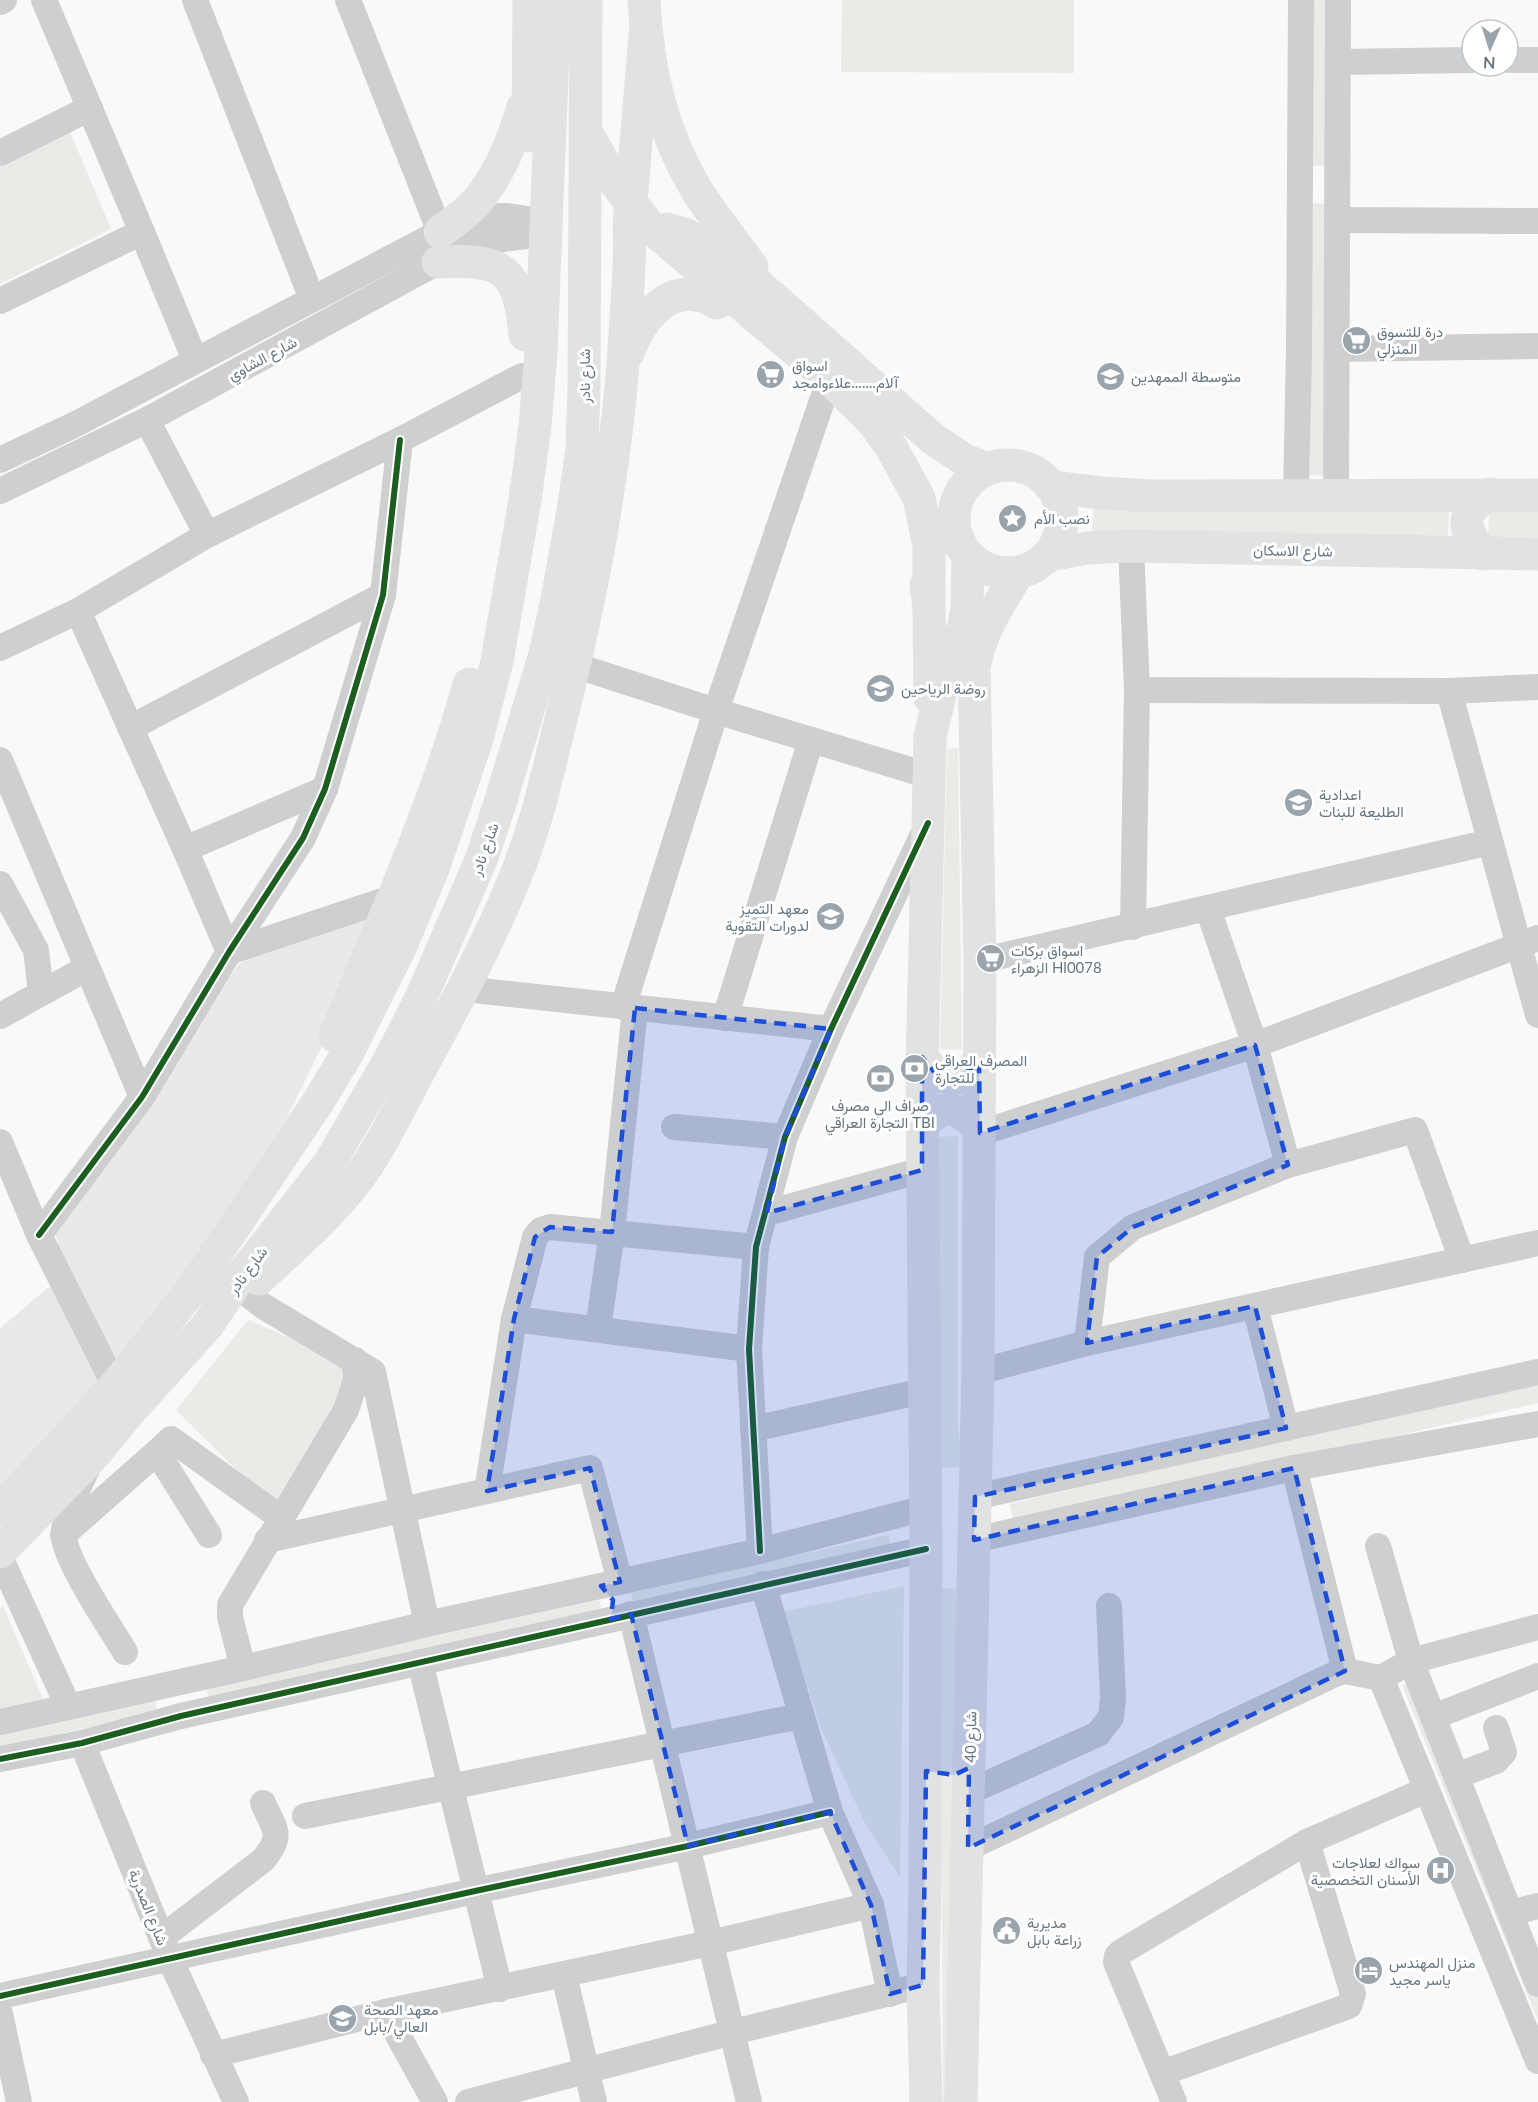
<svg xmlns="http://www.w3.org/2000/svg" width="1538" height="2102" font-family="Lato,Vazirmatn,sans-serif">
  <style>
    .built { fill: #e8e9e9 }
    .green { fill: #e8ebe6 }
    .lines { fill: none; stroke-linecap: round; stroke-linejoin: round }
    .minor { stroke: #cecfd0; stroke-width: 26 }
    .major { stroke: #e1e2e2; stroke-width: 33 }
    .cycleway-casing { stroke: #fff; stroke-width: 10 }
    .cycleway { stroke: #1b5e20; stroke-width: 6 }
    .marked { fill: #1d4ed8; fill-opacity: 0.2; stroke: #1d4ed8; stroke-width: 4.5; stroke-dasharray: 12 8; stroke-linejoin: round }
    .labels { text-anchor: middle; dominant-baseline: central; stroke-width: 6; stroke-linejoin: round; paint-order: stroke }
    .poi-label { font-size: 15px; fill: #657683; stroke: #fff; text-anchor: start }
    .street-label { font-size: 15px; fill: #657683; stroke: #fff }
  </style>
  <rect width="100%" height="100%" fill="#f9f9f9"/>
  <polygon class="built" points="398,892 260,1172 75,1420 0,1488 0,1328 68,1271 47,1211 239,964"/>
  <g class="green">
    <polygon points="842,0 1074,0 1074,73 841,72"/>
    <polygon points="1311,0 1328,0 1327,166 1310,166"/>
    <polygon points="70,132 111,229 0,284 0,167"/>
    <polygon points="1311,203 1327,204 1326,476 1310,475"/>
    <polygon points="1490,505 1538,505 1538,537 1488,538"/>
    <polygon points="1449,506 1448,536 1092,535 1093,507"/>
    <polygon points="958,748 962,1050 940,1049 947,749"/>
    <polygon points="958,1136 958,1427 962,1467 934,1468 938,1137"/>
    <polygon points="248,1320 352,1364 336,1400 276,1509 176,1410"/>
    <polygon points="1538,1380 1538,1403 1014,1525 1010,1504"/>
    <polygon points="888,1535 893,1553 636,1615 631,1593"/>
    <polygon points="904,1586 900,1877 866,1825 821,1728 783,1612"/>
    <polygon points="956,1588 958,2102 943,2102 940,1589"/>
    <polygon points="599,1600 604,1618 210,1699 205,1686"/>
    <polygon points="3,1606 45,1704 0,1710 0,1608"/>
    <polygon points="1417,1680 1538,1978 1538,2021 1402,1685"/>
    <polygon points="156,1698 156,1712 0,1747 0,1731"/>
  </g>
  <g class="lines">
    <g class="minor">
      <polyline points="44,0 142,232 195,360"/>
      <polyline points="195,0 312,299"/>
      <polyline points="348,0 440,232"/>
      <polyline points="0,2 4,0"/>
      <polyline points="1508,60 1538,60"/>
      <polyline points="1338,62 1472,60"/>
      <polyline points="0,153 90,108"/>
      <polyline points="1337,220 1538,221"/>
      <polyline points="0,301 142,232"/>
      <polyline points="1337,349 1538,346"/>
      <polyline points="147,420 207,535"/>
      <path d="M0 460 76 424 440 232C472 219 491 211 526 219"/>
      <polyline points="0,491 147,420 458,251 481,242 526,236"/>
      <polyline points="1296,495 1299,349 1301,0"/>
      <polyline points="1336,495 1338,0"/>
      <polyline points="1131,546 1137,690 1133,927"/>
      <polyline points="78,611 185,849 229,952 394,897"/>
      <polyline points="0,648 78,611 207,535 400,440 522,376"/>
      <polyline points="574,665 716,711 930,776"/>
      <polyline points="1137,690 1449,691 1538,687"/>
      <polyline points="1449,691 1538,1015"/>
      <polyline points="130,728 383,595"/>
      <polyline points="0,760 142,1097"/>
      <polyline points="185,849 325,789"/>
      <polyline points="0,884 36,950 41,993"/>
      <polyline points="1208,909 1255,1045 1288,1165"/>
      <polyline points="980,961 1490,842"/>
      <polyline points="464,989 831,1029"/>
      <polyline points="623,1007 716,711 823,398"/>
      <polyline points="0,1016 87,968"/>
      <polyline points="725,1018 811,740"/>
      <polyline points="674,1127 785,1137"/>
      <polyline points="980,1133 1255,1045 1538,938"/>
      <polyline points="0,1142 39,1235 115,1386"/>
      <polyline points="767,1213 922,1170"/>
      <polyline points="39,1235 142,1097 229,952 303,838 325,789 383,595 400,440"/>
      <polyline points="232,1289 245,1292 263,1306 373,1372 427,1624"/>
      <polyline points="1255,1306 1286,1428"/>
      <polyline points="514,1319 749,1349"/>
      <polyline points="598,1329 612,1232 635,1008"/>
      <polyline points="1087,1343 1097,1257 1133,1227 1288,1165 1415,1130 1462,1260"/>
      <polyline points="978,1372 1087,1343 1538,1243"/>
      <polyline points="753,1429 923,1391"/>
      <polyline points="157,1452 171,1439 281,1518"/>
      <path d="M88 1467C80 1485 62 1517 64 1537 66 1562 110 1627 125 1652"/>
      <polyline points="1294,1468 1345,1671"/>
      <polyline points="487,1491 514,1319 535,1237 541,1230 550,1227 756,1247"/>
      <polyline points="975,1497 1538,1372"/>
      <polyline points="63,1535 157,1452 209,1535"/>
      <polyline points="267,1540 590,1468 620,1582"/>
      <polyline points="974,1540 1294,1468 1538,1424"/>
      <polyline points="1378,1546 1411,1661 1538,1984"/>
      <polyline points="760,1551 749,1349 756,1247 785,1137 831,1029 925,830"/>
      <polyline points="0,1557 68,1706"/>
      <polyline points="763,1584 830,1812 871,1905 890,1994"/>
      <polyline points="631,1614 749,2102"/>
      <polyline points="420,1662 500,1989"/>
      <polyline points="243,1668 230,1617 230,1605 346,1410 356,1380 355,1360"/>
      <polyline points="1381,1678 1538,2061"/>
      <polyline points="1433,1717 1538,1676"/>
      <polyline points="0,1722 243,1668 427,1624 760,1551 925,1508"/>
      <polyline points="82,1743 170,1959 236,2102"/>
      <polyline points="0,1759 82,1743 181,1716 926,1549"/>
      <polyline points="1456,1776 1496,1761 1504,1752 1496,1728"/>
      <polyline points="969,1792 1098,1734 1111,1717 1113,1698 1109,1606"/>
      <polyline points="305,1816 801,1716"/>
      <polyline points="968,1848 1335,1674 1345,1671 1381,1678 1411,1661 1538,1627"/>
      <polyline points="1510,1913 1538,1906"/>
      <path d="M161 1938 263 1860C284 1835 275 1830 263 1803"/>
      <polyline points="564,1975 594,2102"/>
      <polyline points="0,1996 475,1891 688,1846 830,1812"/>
      <polyline points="385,2012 435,2102"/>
      <polyline points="0,2014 19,2102"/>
      <polyline points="213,2055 385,2012 710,1943 871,1905"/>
      <polyline points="1162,2073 1349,2006 1353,1994 1307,1842"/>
      <polyline points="468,2102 733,2032 923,1985"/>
      <polyline points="1174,2102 1116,1962 1117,1956 1121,1952 1307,1842 1426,1790"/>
    </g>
    <g class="major">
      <path d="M644 0C647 67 661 131 696 189 713 216 734 242 752 267"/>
      <polyline points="586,132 617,185 650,227 833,382 874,423 891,447 919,498 929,546 929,607"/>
      <polyline points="528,136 529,0"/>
      <polyline points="667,229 687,235 730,261 776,300 933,439 965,460 987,469"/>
      <path d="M440 232C455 221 471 210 482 195 501 170 514 138 523 107"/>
      <path d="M438 262C503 259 519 268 525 335"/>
      <path d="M628 353C642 315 674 276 717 303"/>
      <circle cx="1008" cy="519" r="54"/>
      <polyline points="1052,487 1101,493 1151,496 1538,495"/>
      <path d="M1483 554C1462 528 1459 513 1490 494"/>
      <polyline points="1049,555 1087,548 1131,546 1538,554"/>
      <polyline points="926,585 929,607 930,698"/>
      <path d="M335 1036C383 920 436 805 469 684"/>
      <path d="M922 1057C939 1081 960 1088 979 1060"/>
      <path d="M922 1127C943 1100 960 1107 980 1130"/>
      <path d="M259 1279C294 1246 331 1215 360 1176 384 1142 402 1103 422 1066 455 1005 488 944 514 880 538 823 550 762 565 703 595 581 618 459 625 334 627 297 631 261 629 225L645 36"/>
      <polyline points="0,1510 115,1386 193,1288 222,1245 318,1102 347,1054 401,946 433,869 477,739 497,661 525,500 535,426 541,352 555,0"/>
      <polyline points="0,1552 93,1456 131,1410 207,1326 238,1280 330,1162 390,1059 421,998 481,860 500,803 545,654 557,600 573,511 582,449 584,387 586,0"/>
      <polyline points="926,2102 923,1985 925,1885 926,1549 922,1067 928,823 930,737 941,691 964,625 967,608 968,557"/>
      <path d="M961 2102 978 1372 980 961 974 667C982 628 998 606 1018 573"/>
    </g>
    <defs>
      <g id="cycleway">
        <polyline points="39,1235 142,1097 229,952 303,838 325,789 383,595 400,440"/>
        <polyline points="760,1551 749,1349 756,1247 785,1137 831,1029 928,823"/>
        <polyline points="0,1759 82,1743 181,1716 926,1549"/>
        <polyline points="0,1996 475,1891 688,1846 830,1812"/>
      </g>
    </defs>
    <use href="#cycleway" class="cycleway-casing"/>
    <use href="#cycleway" class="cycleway"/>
  </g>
  <path class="marked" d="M635 1008 831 1029 785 1137 767 1213 922 1170V1057L936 1074 950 1078 963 1076 979 1060 980 1133 1255 1045 1288 1165 1133 1227 1097 1257 1087 1343 1255 1306 1286 1428 975 1497 974 1540 1294 1468 1345 1671 968 1848 969 1768 954 1775 926 1771 923 1985 890 1994 871 1905 830 1812 688 1846 631 1614 611 1619 613 1600 601 1586 620 1582 590 1468 487 1491 514 1319 535 1237 550 1227 612 1232Z"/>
  <defs>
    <symbol id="supermarket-disc" viewBox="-11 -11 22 22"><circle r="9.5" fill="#99a4ac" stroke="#fff"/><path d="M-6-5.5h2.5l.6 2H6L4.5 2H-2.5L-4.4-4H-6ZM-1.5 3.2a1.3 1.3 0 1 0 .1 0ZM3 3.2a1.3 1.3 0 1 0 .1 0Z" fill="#fff"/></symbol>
    <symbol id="school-disc" viewBox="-11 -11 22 22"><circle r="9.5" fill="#99a4ac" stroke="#fff"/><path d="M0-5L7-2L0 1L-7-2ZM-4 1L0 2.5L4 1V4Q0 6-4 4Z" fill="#fff"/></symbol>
    <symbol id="sight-disc" viewBox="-11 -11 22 22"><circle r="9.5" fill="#99a4ac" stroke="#fff"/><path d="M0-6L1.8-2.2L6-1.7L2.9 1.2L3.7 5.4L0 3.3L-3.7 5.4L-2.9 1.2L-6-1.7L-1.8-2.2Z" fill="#fff"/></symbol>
    <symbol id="bank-disc" viewBox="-11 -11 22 22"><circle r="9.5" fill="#99a4ac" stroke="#fff"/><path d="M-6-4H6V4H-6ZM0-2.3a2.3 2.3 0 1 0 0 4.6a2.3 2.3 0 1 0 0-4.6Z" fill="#fff"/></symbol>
    <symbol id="hospital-disc" viewBox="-11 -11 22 22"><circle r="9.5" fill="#99a4ac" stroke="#fff"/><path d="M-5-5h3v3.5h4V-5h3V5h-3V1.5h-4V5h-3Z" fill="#fff"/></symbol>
    <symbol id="civic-disc" viewBox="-11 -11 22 22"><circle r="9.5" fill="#99a4ac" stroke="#fff"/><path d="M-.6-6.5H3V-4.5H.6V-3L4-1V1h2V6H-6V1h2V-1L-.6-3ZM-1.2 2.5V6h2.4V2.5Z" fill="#fff"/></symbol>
    <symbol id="hotel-disc" viewBox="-11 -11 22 22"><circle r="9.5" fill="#99a4ac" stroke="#fff"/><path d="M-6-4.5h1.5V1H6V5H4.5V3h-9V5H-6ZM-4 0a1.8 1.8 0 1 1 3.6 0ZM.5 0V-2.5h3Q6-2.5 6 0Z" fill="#fff"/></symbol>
  </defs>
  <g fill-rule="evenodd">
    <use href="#supermarket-disc" x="1340" y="324" width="33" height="33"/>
    <use href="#supermarket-disc" x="754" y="358" width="33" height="33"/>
    <use href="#school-disc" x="1094" y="360" width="33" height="33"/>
    <use href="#sight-disc" x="996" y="502" width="33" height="33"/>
    <use href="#school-disc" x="864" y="672" width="33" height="33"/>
    <use href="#school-disc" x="1282" y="786" width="33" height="33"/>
    <use href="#school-disc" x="814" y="900" width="33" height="33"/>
    <use href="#supermarket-disc" x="974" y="942" width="33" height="33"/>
    <use href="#bank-disc" x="898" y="1052" width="33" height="33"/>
    <use href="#bank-disc" x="864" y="1062" width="33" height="33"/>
    <use href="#hospital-disc" x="1424" y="1854" width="33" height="33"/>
    <use href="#civic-disc" x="990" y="1914" width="33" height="33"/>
    <use href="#hotel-disc" x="1352" y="1954" width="33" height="33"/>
    <use href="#school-disc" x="326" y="2002" width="33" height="33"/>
  </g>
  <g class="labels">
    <g class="poi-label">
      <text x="1377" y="331">درة للتسوق<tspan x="1377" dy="17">المنزلي</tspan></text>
      <text x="792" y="365">اسواق<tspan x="792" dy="17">آلام.......علاءوامجد</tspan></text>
      <text x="1131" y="376">متوسطة الممهدين</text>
      <text x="1034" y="518">نصب الأم</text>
      <text x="901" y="688">روضة الرياحين</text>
      <text x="1319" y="794">اعدادية<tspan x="1319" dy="17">الطليعة للبنات</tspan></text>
      <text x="809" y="908" text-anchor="end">معهد التميز<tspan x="809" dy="17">لدورات التقوية</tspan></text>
      <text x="1011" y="950">اسواق بركات<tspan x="1011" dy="17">الزهراء Hl0078</tspan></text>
      <text x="935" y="1060">المصرف العراقي<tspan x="935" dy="17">للتجارة</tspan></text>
      <text x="880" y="1105" text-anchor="middle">صراف الي مصرف<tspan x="880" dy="17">التجارة العراقي TBI</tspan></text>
      <text x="1420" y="1862" text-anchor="end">سواك لعلاجات<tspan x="1420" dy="17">الأسنان التخصصية</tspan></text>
      <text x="1027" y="1922">مديرية<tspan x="1027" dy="17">زراعة بابل</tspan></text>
      <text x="1389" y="1962">منزل المهندس<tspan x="1389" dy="17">ياسر مجيد</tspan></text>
      <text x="364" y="2009">معهد الصحة<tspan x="364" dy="17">العالي/بابل</tspan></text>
    </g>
    <g class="street-label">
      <text transform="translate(262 358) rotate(-28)">شارع الشاوي</text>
      <text transform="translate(584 376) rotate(-90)">شارع نادر</text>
      <text transform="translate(1293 550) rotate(1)">شارع الاسكان</text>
      <text transform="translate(484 849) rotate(-70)">شارع نادر</text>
      <text transform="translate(247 1270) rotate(-53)">شارع نادر</text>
      <text transform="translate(970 1737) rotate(-89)">شارع 40</text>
      <text transform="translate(149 1907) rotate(68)">شارع الصدرية</text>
    </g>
  </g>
  <g transform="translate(1490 48) rotate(183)"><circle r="28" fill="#ffffff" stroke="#c1c8cd" stroke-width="1.5"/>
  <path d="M0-4.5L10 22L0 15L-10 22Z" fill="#99a4ac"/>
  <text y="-9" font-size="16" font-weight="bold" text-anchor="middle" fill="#657683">N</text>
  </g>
</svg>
